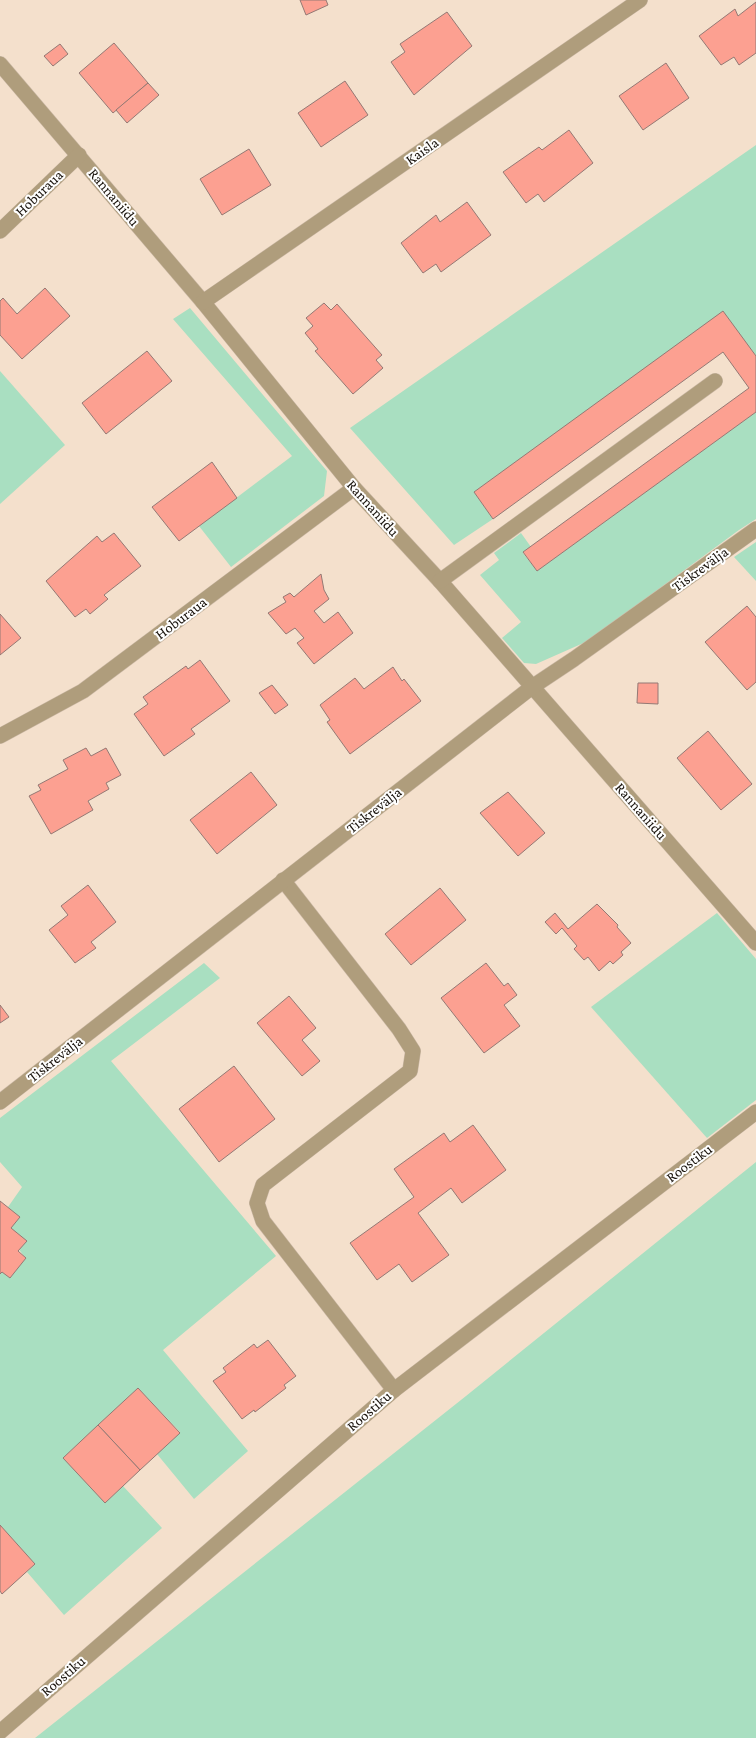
<svg xmlns="http://www.w3.org/2000/svg" width="756" height="1738" font-family="'Crimson Pro',serif">
  <style>
    .green { fill: #a9dfc1 }
    .building { fill: #fca091; stroke: #947974 }
    .lines { fill: none; stroke-linecap: round; stroke-linejoin: round }
    .minor-casing { stroke: #cdbba9; stroke-width: 16 }
    .minor { stroke: #af9d7c; stroke-width: 15 }
    .labels { text-anchor: middle; dominant-baseline: central; stroke-width: 4; stroke-linejoin: round; paint-order: stroke }
    .street-label { font-size: 15px; fill: #19130c; stroke: #fff }
  </style>
  <rect width="100%" height="100%" fill="#f4e0cc"/>
  <g class="green">
    <polygon points="756,145 756,356 723,312 474,492 493,519 454,545 350,428"/>
    <polygon points="190,308 327,471 324,496 231,567 199,526 292,456 173,319"/>
    <polygon points="0,371 65,445 0,504"/>
    <polygon points="756,412 756,519 739,530 588,641 536,664 524,663 502,638 521,622 480,575 499,560 494,553 521,533 531,547 523,553 537,571"/>
    <polygon points="756,542 756,581 734,557"/>
    <polygon points="717,913 756,959 756,1100 707,1138 591,1007"/>
    <path d="M204 963 220 978 111 1061 276 1256 163 1350 248 1451 194 1499 157 1454 180 1432 138 1388 63 1458 106 1502 123 1486 162 1528 64 1615 27 1572 35 1564 0 1525V1274L2 1272 10 1278 26 1258C12 1244 11 1227 8 1207L22 1187 0 1162V1118Z"/>
    <polygon points="756,1162 756,1738 35,1738 466,1396"/>
  </g>
  <g class="building">
    <polygon points="300,0 326,0 328,5 306,15"/>
    <polygon points="756,2 756,53 739,65 734,57 721,65 699,36 735,9 738,16"/>
    <polygon points="447,12 472,46 414,95 391,62 405,52 400,44"/>
    <polygon points="114,43 148,83 113,113 79,73"/>
    <polygon points="60,44 68,54 53,66 44,56"/>
    <polygon points="666,63 689,98 643,130 619,96"/>
    <polygon points="345,81 368,115 321,147 298,113"/>
    <polygon points="148,83 159,95 127,123 116,110"/>
    <polygon points="569,130 593,163 544,202 538,194 526,203 503,172 539,147 542,150"/>
    <polygon points="249,149 271,185 222,215 200,179"/>
    <polygon points="467,202 491,235 441,272 436,264 423,273 401,243 436,215 440,222"/>
    <polygon points="45,288 70,316 22,359 0,335 0,301 3,298 17,314"/>
    <polygon points="324,303 331,310 337,304 382,355 376,360 383,368 353,394 315,351 318,349 305,333 313,326 306,318"/>
    <polygon points="723,311 756,356 756,412 537,571 523,552 749,388 723,352 493,519 474,492"/>
    <polygon points="147,351 172,381 106,434 82,403"/>
    <polygon points="212,462 237,498 179,541 152,507"/>
    <polygon points="114,533 141,566 104,595 108,599 90,614 86,609 75,617 46,581 97,536 102,542"/>
    <polygon points="321,574 324,590 329,599 314,611 324,623 338,612 353,633 314,664 297,643 304,638 295,628 286,634 268,613 286,602 283,597 290,593 294,597"/>
    <polygon points="747,606 756,617 756,682 747,690 705,642"/>
    <polygon points="0,614 21,638 0,655"/>
    <polygon points="200,660 230,701 191,729 195,734 164,756 134,714 148,704 143,697 186,666 188,669"/>
    <polygon points="393,667 402,681 404,679 421,701 350,754 327,722 330,720 320,705 355,678 364,689"/>
    <polygon points="638,683 658,683 658,704 637,703"/>
    <polygon points="272,685 288,705 275,714 259,693"/>
    <polygon points="708,731 752,784 721,810 677,758"/>
    <polygon points="86,748 91,756 106,748 121,775 106,783 109,789 88,801 93,810 51,834 29,796 41,790 38,785 68,769 63,760"/>
    <polygon points="251,772 277,805 217,854 190,820"/>
    <polygon points="508,792 545,833 518,856 480,813"/>
    <polygon points="88,885 116,922 91,942 96,948 75,963 49,930 68,915 61,906"/>
    <polygon points="440,888 466,920 411,965 385,934"/>
    <polygon points="597,904 618,925 617,927 631,943 621,952 623,955 613,964 610,961 599,971 588,957 584,960 574,949 577,946 562,928 556,934 545,922 555,913 568,929"/>
    <polygon points="486,963 504,986 508,983 517,995 504,1005 520,1026 484,1053 441,998"/>
    <polygon points="289,996 316,1028 302,1040 320,1061 302,1076 257,1023"/>
    <polygon points="0,1005 9,1017 0,1023"/>
    <polygon points="234,1066 275,1119 219,1162 179,1109"/>
    <polygon points="473,1125 506,1170 462,1203 451,1188 418,1213 449,1255 412,1282 399,1264 377,1280 350,1243 414,1197 394,1169 444,1133 450,1142"/>
    <polygon points="0,1201 20,1217 11,1228 27,1241 18,1251 26,1258 10,1278 2,1272 0,1274"/>
    <polygon points="268,1340 296,1376 284,1385 286,1388 255,1412 254,1410 242,1419 213,1381 226,1372 223,1368 254,1344 257,1348"/>
    <polygon points="138,1388 180,1433 140,1470 98,1425"/>
    <polygon points="98,1425 140,1470 105,1503 63,1458"/>
    <polygon points="0,1525 35,1564 2,1594 0,1591"/>
  </g>
  <g class="lines">
    <defs>
      <g id="minor">
        <polyline points="0,64 203,302 354,488 440,581 756,943"/>
        <polyline points="0,231 79,155"/>
        <polyline points="203,302 640,0"/>
        <polyline points="440,581 715,381"/>
        <polyline points="0,736 83,691 354,488"/>
        <polyline points="283,880 399,1029 413,1051 410,1071 263,1185 257,1203 263,1221 394,1390"/>
        <polyline points="0,1102 532,687 574,659 756,529"/>
        <polyline points="0,1732 394,1390 756,1112"/>
      </g>
    </defs>
    <use href="#minor" class="minor-casing"/>
    <use href="#minor" class="minor"/>
  </g>
  <g class="labels">
    <g class="street-label">
      <text transform="translate(422 151) rotate(-35)">Kaisla</text>
      <text transform="translate(39 193) rotate(-44)">Hoburaua</text>
      <text transform="translate(114 197) rotate(50)">Rannaniidu</text>
      <text transform="translate(373 508) rotate(48)">Rannaniidu</text>
      <text transform="translate(700 569) rotate(-36)">Tiskrevälja</text>
      <text transform="translate(181 618) rotate(-37)">Hoburaua</text>
      <text transform="translate(374 810) rotate(-38)">Tiskrevälja</text>
      <text transform="translate(641 811) rotate(49)">Rannaniidu</text>
      <text transform="translate(55 1059) rotate(-38)">Tiskrevälja</text>
      <text transform="translate(689 1163) rotate(-37)">Roostiku</text>
      <text transform="translate(369 1411) rotate(-41)">Roostiku</text>
      <text transform="translate(63 1676) rotate(-41)">Roostiku</text>
    </g>
  </g>
</svg>
